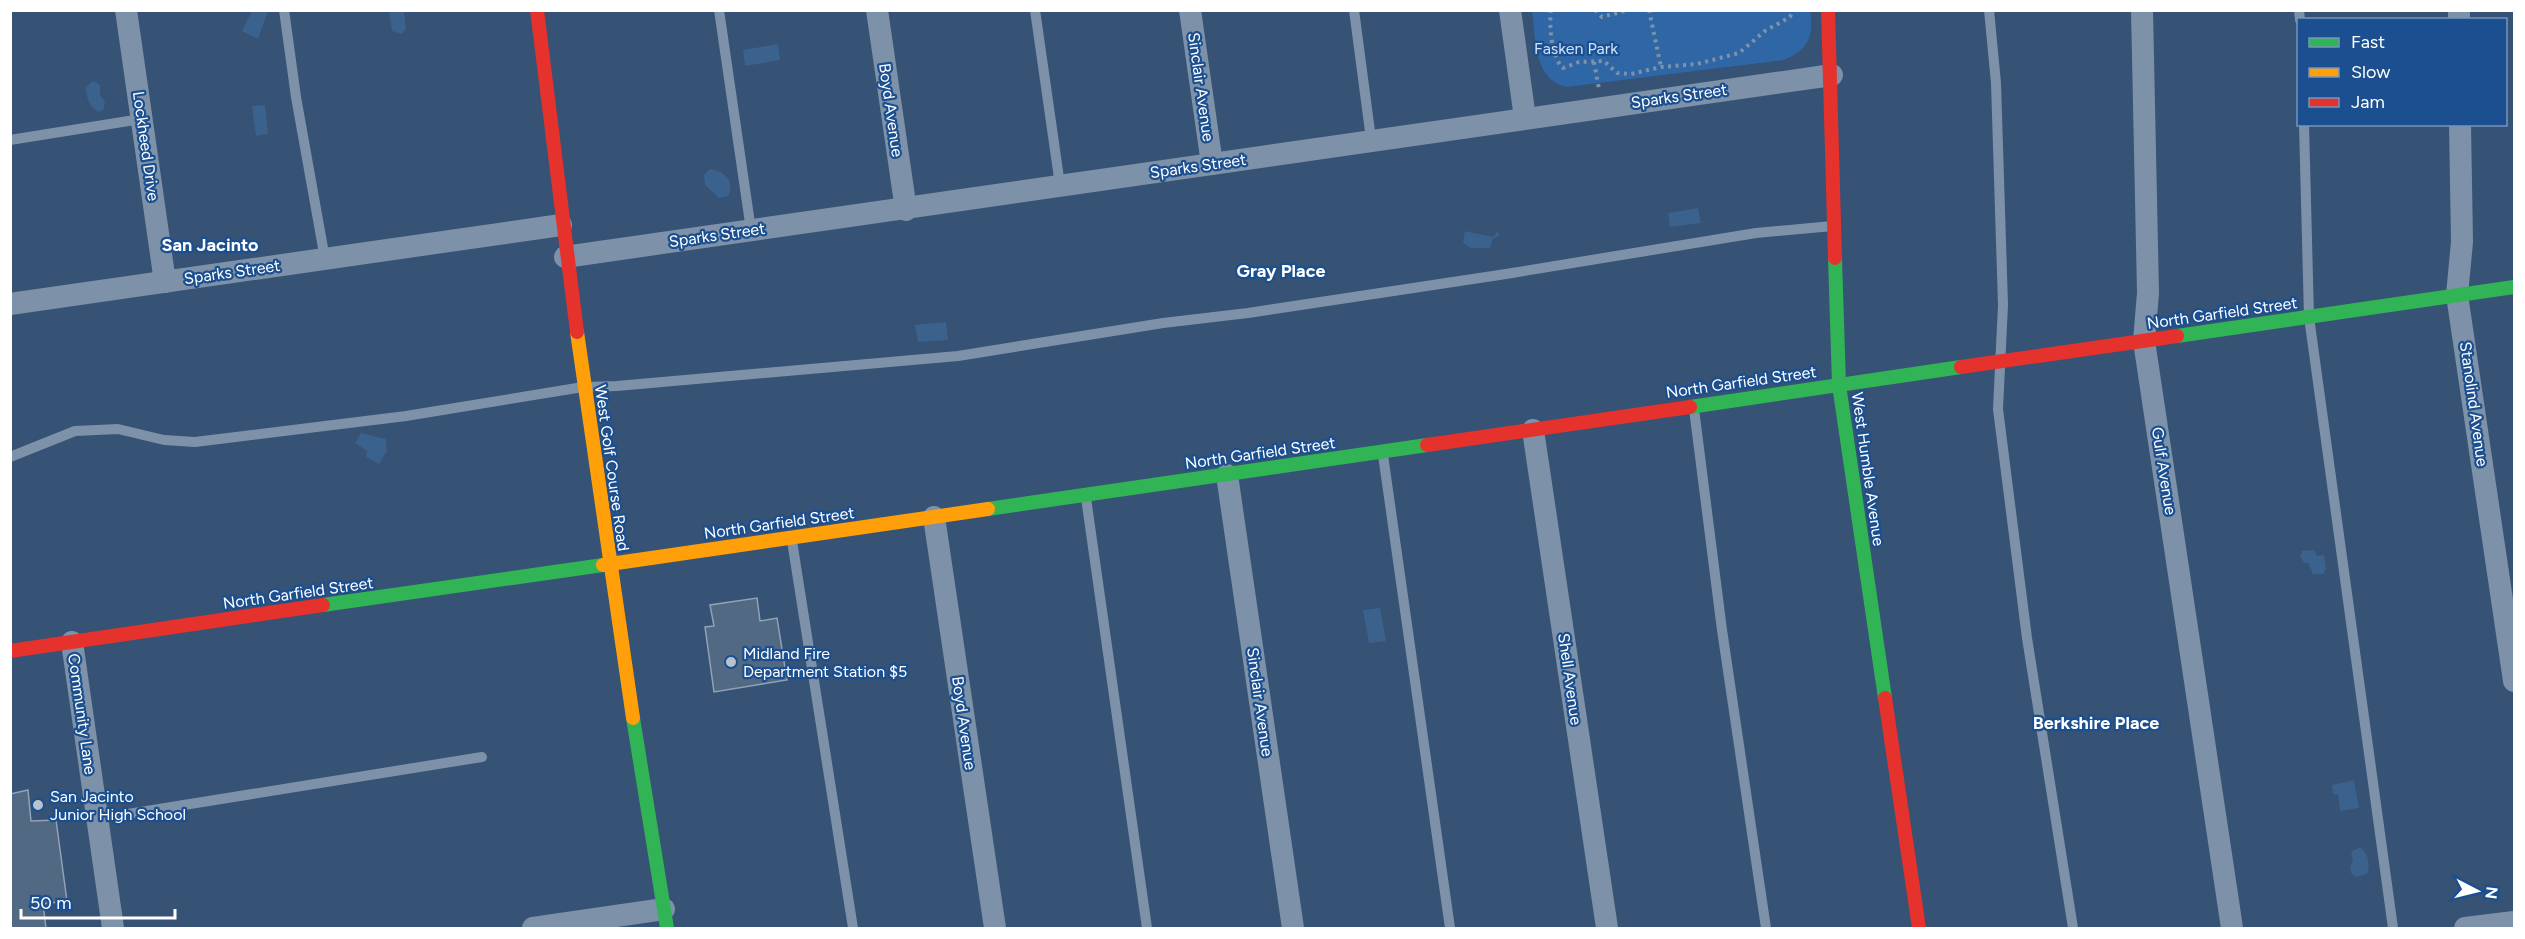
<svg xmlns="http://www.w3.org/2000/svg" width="2525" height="939" font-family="Figtree,sans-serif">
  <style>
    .green { fill: #2f66a5 }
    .water { fill: #3b618d }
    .building { fill: #526984; stroke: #92a2b6; stroke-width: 1.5 }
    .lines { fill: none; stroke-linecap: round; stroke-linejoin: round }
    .path { stroke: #7d92a8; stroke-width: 4; stroke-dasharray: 3 4.5; stroke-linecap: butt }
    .lane { stroke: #7d92a8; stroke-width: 10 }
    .street { stroke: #7d92a8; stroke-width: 22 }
    .fast { stroke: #30b455; stroke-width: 14 }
    .slow { stroke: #ff9f0a; stroke-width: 14 }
    .jam { stroke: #e5322d; stroke-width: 14 }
    .poi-dot { fill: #b9c2ce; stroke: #1b4f8f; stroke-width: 2 }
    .labels { text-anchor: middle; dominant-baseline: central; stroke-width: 4.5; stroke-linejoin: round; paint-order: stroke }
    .park-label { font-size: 16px; fill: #cfe3fa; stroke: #1b4f8f }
    .street-label { font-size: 16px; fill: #fff; stroke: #1b4f8f }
    .poi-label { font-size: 16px; fill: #fff; stroke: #1b4f8f; text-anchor: start }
    .neighbourhood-label { font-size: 18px; font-weight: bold; fill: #fff; stroke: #1b4f8f }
  </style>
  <rect width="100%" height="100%" fill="#365274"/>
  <path class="green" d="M1532 11H1810C1814 36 1809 50 1784 60L1566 87C1533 79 1536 38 1532 11Z"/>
  <g class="water">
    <polygon points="252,11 268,11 258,39 242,31"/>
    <polygon points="389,11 404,11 406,29 402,34 392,31"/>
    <polygon points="778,44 780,60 745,66 743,50"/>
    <path d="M93 81 100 85V95L105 102 104 109 98 112C89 106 86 97 86 87Z"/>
    <polygon points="265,105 268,134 256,136 252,106"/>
    <path d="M710 169C724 170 736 183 728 196L719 198 705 185 704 175Z"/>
    <polygon points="1698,208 1701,223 1670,227 1668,213"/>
    <polygon points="1465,231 1493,237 1497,232 1500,235 1493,239 1490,248 1471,248 1463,243"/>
    <polygon points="946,322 948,340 918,342 915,325"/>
    <polygon points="361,433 386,439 387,451 379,464 366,457 367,451 355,443"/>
    <polygon points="2314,550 2317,556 2324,555 2326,569 2323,574 2313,574 2308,563 2304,563 2300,556 2302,551"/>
    <polygon points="1380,608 1386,641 1369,643 1363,610"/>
    <polygon points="2354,780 2359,808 2340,811 2338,794 2333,794 2332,785"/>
    <path d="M2360 847C2368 853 2371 865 2367 874L2356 877 2351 873 2350 866 2353 862 2351 852Z"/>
  </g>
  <g class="building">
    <polygon points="757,598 760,621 777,618 787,680 714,692 705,627 714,626 710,605"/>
    <polygon points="28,790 31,821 56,820 67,901 43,904 46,928 10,928 10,794"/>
  </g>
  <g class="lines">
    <g class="path">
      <path d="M1551 10C1549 25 1551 57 1563 68L1579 62 1604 61 1617 73 1631 74 1661 67 1697 64 1739 53 1765 31 1790 17 1793 10"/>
      <polyline points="1595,10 1602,17 1628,10"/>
      <polyline points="1649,10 1661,67"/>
      <polyline points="1594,62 1599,89"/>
    </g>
    <g class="lane">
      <polyline points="284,10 296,97 325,259"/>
      <polyline points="719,10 751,230"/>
      <polyline points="1035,10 1060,185"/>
      <polyline points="1354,10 1371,139"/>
      <polyline points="1989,10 1996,83 2003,305 1998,409 2027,638 2073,928"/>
      <polyline points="2299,10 2300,20"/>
      <polyline points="2304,124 2309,317 2393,928"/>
      <polyline points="10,140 141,119"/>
      <polyline points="1694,409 1722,630 1766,928"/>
      <polyline points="1383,455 1450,928"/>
      <polyline points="10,457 75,431 118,429 164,440 195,442 406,416 583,387 617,386 958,356 1163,323 1248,313 1506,274 1756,233 1833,226"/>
      <polyline points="1086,498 1147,928"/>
      <polyline points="792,541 853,928"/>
      <polyline points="97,819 482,757"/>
    </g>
    <g class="street">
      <polyline points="126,10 165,282"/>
      <polyline points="877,10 906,210"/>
      <polyline points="1190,10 1212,164"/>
      <polyline points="1510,10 1525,118"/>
      <polyline points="2142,10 2148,293 2144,341 2232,928"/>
      <polyline points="2459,10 2459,20"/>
      <polyline points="2460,124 2462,242 2457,295 2514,681"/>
      <polyline points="565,257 1832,75"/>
      <polyline points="10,304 561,225"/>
      <polyline points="1533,430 1607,928"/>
      <polyline points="1227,475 1293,928"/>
      <polyline points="934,517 995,928"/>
      <polyline points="72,642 113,928"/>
      <polyline points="533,928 664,909"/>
      <polyline points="2465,928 2514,922"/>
    </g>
    <g class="fast">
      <polyline points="1835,258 1839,385 1885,698"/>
      <polyline points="2177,336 2514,287"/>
      <polyline points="1690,407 1961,367"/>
      <polyline points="988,509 1427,445"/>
      <polyline points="323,605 603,565"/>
      <polyline points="633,718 667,928"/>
    </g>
    <g class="slow">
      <polyline points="577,332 633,718"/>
      <polyline points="603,565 988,509"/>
    </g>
    <g class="jam">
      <polyline points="537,10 577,332"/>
      <polyline points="1828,10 1835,258"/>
      <polyline points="1961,367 2177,336"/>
      <polyline points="1427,445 1690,407"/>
      <polyline points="10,651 323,605"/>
      <polyline points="1885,698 1919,928"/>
    </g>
  </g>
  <g class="poi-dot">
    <circle cx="731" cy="662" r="6"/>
    <circle cx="38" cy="805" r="6"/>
  </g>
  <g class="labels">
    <g class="park-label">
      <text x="1576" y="48">Fasken Park</text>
    </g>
    <g class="street-label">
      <text transform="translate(1201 87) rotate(82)">Sinclair Avenue</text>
      <text transform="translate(1679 96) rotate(-8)">Sparks Street</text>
      <text transform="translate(891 110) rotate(82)">Boyd Avenue</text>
      <text transform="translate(146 146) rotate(82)">Lockheed Drive</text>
      <text transform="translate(1198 166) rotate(-8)">Sparks Street</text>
      <text transform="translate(717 235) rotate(-8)">Sparks Street</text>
      <text transform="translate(232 272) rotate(-8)">Sparks Street</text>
      <text transform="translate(2222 313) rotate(-8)">North Garfield Street</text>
      <text transform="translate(1741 382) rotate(-8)">North Garfield Street</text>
      <text transform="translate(2474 404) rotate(82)">Stanolind Avenue</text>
      <text transform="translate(1260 453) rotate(-8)">North Garfield Street</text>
      <text transform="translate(612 468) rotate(82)">West Golf Course Road</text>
      <text transform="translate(1868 469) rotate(82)">West Humble Avenue</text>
      <text transform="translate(2164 471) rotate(81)">Gulf Avenue</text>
      <text transform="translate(779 523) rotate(-8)">North Garfield Street</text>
      <text transform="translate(298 593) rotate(-8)">North Garfield Street</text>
      <text transform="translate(1570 679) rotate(82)">Shell Avenue</text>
      <text transform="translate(1260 702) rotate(82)">Sinclair Avenue</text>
      <text transform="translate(82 714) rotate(82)">Community Lane</text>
      <text transform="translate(964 723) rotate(82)">Boyd Avenue</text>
    </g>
    <g class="poi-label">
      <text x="743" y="653">Midland Fire<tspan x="743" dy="18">Department Station $5</tspan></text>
      <text x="50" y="796">San Jacinto<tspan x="50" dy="18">Junior High School</tspan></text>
    </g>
    <g class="neighbourhood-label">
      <text x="210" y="245">San Jacinto</text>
      <text x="1281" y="271">Gray Place</text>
      <text x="2096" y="723">Berkshire Place</text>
    </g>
  </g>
  <rect width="2525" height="939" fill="none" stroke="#ffffff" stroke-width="24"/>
  <rect x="2297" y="18" width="210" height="108" fill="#1b4f8f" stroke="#7695bc" stroke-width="1.5"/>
  <rect x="2309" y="38" width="30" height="9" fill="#30b455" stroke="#7695bc" stroke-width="1.5"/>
  <text x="2351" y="48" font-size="18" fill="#ffffff">Fast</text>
  <rect x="2309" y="68" width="30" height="9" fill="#ff9f0a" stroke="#7695bc" stroke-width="1.5"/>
  <text x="2351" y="78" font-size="18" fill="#ffffff">Slow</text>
  <rect x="2309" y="98" width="30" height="9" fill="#e5322d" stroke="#7695bc" stroke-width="1.5"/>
  <text x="2351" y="108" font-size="18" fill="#ffffff">Jam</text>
  <g transform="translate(2477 891) rotate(97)" stroke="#1b4f8f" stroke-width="4.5" paint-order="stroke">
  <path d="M0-4.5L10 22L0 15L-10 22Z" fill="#ffffff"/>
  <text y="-9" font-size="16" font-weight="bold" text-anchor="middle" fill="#ffffff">N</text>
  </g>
  <path d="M21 909v9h154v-9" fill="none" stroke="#ffffff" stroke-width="3"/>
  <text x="30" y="909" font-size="18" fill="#ffffff" stroke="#1b4f8f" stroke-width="4.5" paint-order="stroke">50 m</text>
</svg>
